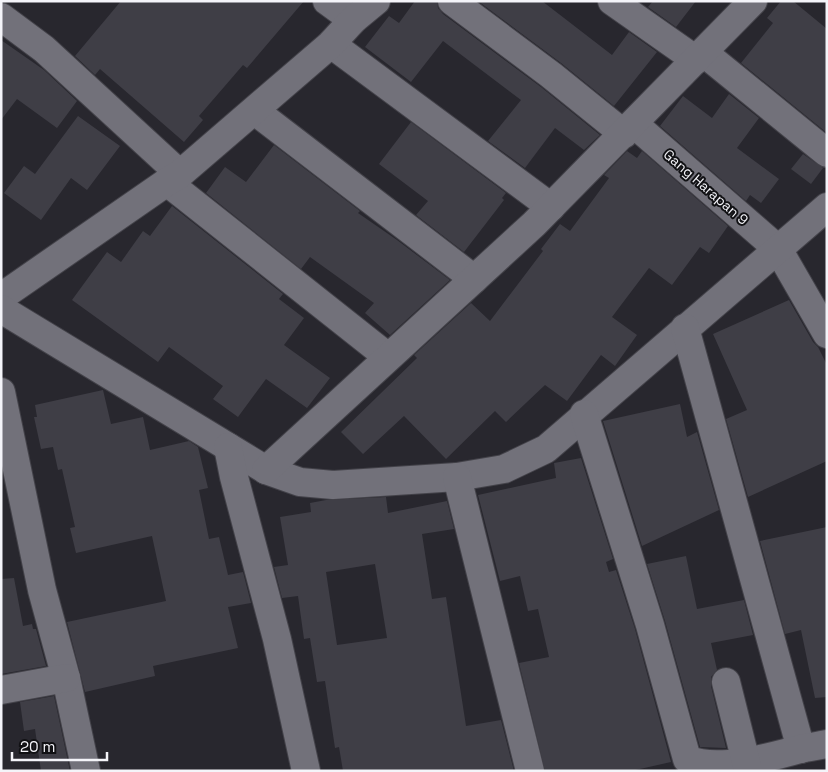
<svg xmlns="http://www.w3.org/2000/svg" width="828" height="772" font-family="'Space Grotesk',sans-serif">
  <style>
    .building { fill: #3f3e46; fill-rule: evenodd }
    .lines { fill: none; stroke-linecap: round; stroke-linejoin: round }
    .minor-casing { stroke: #434249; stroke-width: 30 }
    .minor { stroke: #72717a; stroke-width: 28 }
    .labels { text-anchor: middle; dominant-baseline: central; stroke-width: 4; stroke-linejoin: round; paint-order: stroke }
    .street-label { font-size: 14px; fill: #f4f4f9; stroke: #111114 }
  </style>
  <rect width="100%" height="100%" fill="#28272e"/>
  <g class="building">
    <polygon points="121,1 304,1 247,68 243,65 199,116 203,120 184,142 100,69 95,75 75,56"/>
    <polygon points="415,1 437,1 438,8 443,14 541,87 600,135 584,150 555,128 525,168 488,141 521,100 443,41 411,82 365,47 389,16 399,23"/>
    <polygon points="478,1 542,1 612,55 629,32 657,52 614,106 561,63"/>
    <polygon points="653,1 696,1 676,27 648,7"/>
    <polygon points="781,1 793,1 827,29 827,133 741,63 773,23 767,18"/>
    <polygon points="1,40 44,70 77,101 57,128 17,99 1,120"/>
    <polygon points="729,94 759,118 737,148 779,179 761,203 750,195 746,201 660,126 683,96 712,118"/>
    <polygon points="78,116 120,146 87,190 71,178 41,220 4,193 24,166 35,174"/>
    <polygon points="411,122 506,193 502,198 504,200 464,252 416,215 428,201 379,164"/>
    <polygon points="274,145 360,211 358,213 397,240 450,280 390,335 365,313 374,303 310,257 301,269 206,193 225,167 246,182"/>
    <polygon points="627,151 637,158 642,151 728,226 709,253 700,247 672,285 649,268 612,317 637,335 615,366 601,355 567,401 545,385 506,422 495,411 446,459 404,416 363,454 341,432 417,358 414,355 471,303 490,321 543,251 541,249 560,224 570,231 609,178 604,175"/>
    <polygon points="803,154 823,168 811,184 791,169"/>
    <polygon points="172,206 283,294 279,299 304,318 284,345 330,378 307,408 266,379 238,417 213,399 223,386 169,347 158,362 72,300 107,252 121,262 143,231 150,236"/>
    <polygon points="789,300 813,342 818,347 827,365 827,461 748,497 726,419 747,410 713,334"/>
    <polygon points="103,390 111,424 143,417 150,450 189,441 198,447 208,488 199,490 209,539 219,537 228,575 243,572 251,603 228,607 238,648 153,666 155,676 85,692 67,622 166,601 152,536 76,553 70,528 75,527 62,469 58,470 53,447 41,449 34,417 37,417 35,405"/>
    <polygon points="680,404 687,437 697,432 719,510 642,546 603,421"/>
    <polygon points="581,458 613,559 606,562 609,572 616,570 635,629 671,762 631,771 545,771 519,663 549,657 538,609 528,611 520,576 500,581 478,495 556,478 554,463"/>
    <path d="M386 497 388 513 447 501 454 529 422 534 432 599 446 597 466 726 501 720 514 771H343L339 747 335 748 325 681 317 682 310 638 304 639 298 596 282 598 274 567 288 565 280 517 311 512 310 503 326 500ZM375 564 387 638 337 645 326 572Z"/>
    <polygon points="827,527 827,697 815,698 801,630 785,634 760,541"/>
    <polygon points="686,556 697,609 744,600 753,635 711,643 717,670 711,677 711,686 726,748 700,747 665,621 647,564"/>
    <polygon points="14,578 23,626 32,624 33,629 36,629 46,666 1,674 1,579"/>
    <polygon points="54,696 70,771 41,771 35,729 24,731 20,702"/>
  </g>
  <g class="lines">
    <defs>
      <g id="minor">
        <polyline points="327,1 353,20"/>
        <polyline points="452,1 551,75 624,134"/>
        <polyline points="612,1 696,60"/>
        <polyline points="1,17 44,49 180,174"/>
        <polyline points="331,44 551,207"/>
        <polyline points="704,53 827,153"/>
        <polyline points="255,111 474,279"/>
        <polyline points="634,124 778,249 827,334"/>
        <polyline points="167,182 388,357"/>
        <polyline points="1,297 167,182 180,174 331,44 353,20 376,1"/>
        <polyline points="1,309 266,470 300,482 333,485 457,477 504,469 546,449 827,207"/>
        <polyline points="685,328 801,749"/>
        <polyline points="1,392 42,590 66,678 86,771"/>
        <path d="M584 414 650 625 687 759C716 772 768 758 800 749 809 747 818 746 827 744"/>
        <polyline points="228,447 234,477 277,639 306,771"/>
        <polyline points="266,470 534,224 753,1"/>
        <polyline points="457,477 530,771"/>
        <polyline points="726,682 747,766"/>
        <polyline points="1,690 66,678"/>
      </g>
    </defs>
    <use href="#minor" class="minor-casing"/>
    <use href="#minor" class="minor"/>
  </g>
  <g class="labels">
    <g class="street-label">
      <text transform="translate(706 187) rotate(41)">Gang Harapan 9</text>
    </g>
  </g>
  <rect width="828" height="772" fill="none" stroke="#f4f4f9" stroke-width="5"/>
  <path d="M12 752v8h95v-8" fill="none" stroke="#f4f4f9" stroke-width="2.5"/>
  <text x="20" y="752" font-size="15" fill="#f4f4f9" stroke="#111114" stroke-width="4" paint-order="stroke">20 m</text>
</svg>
